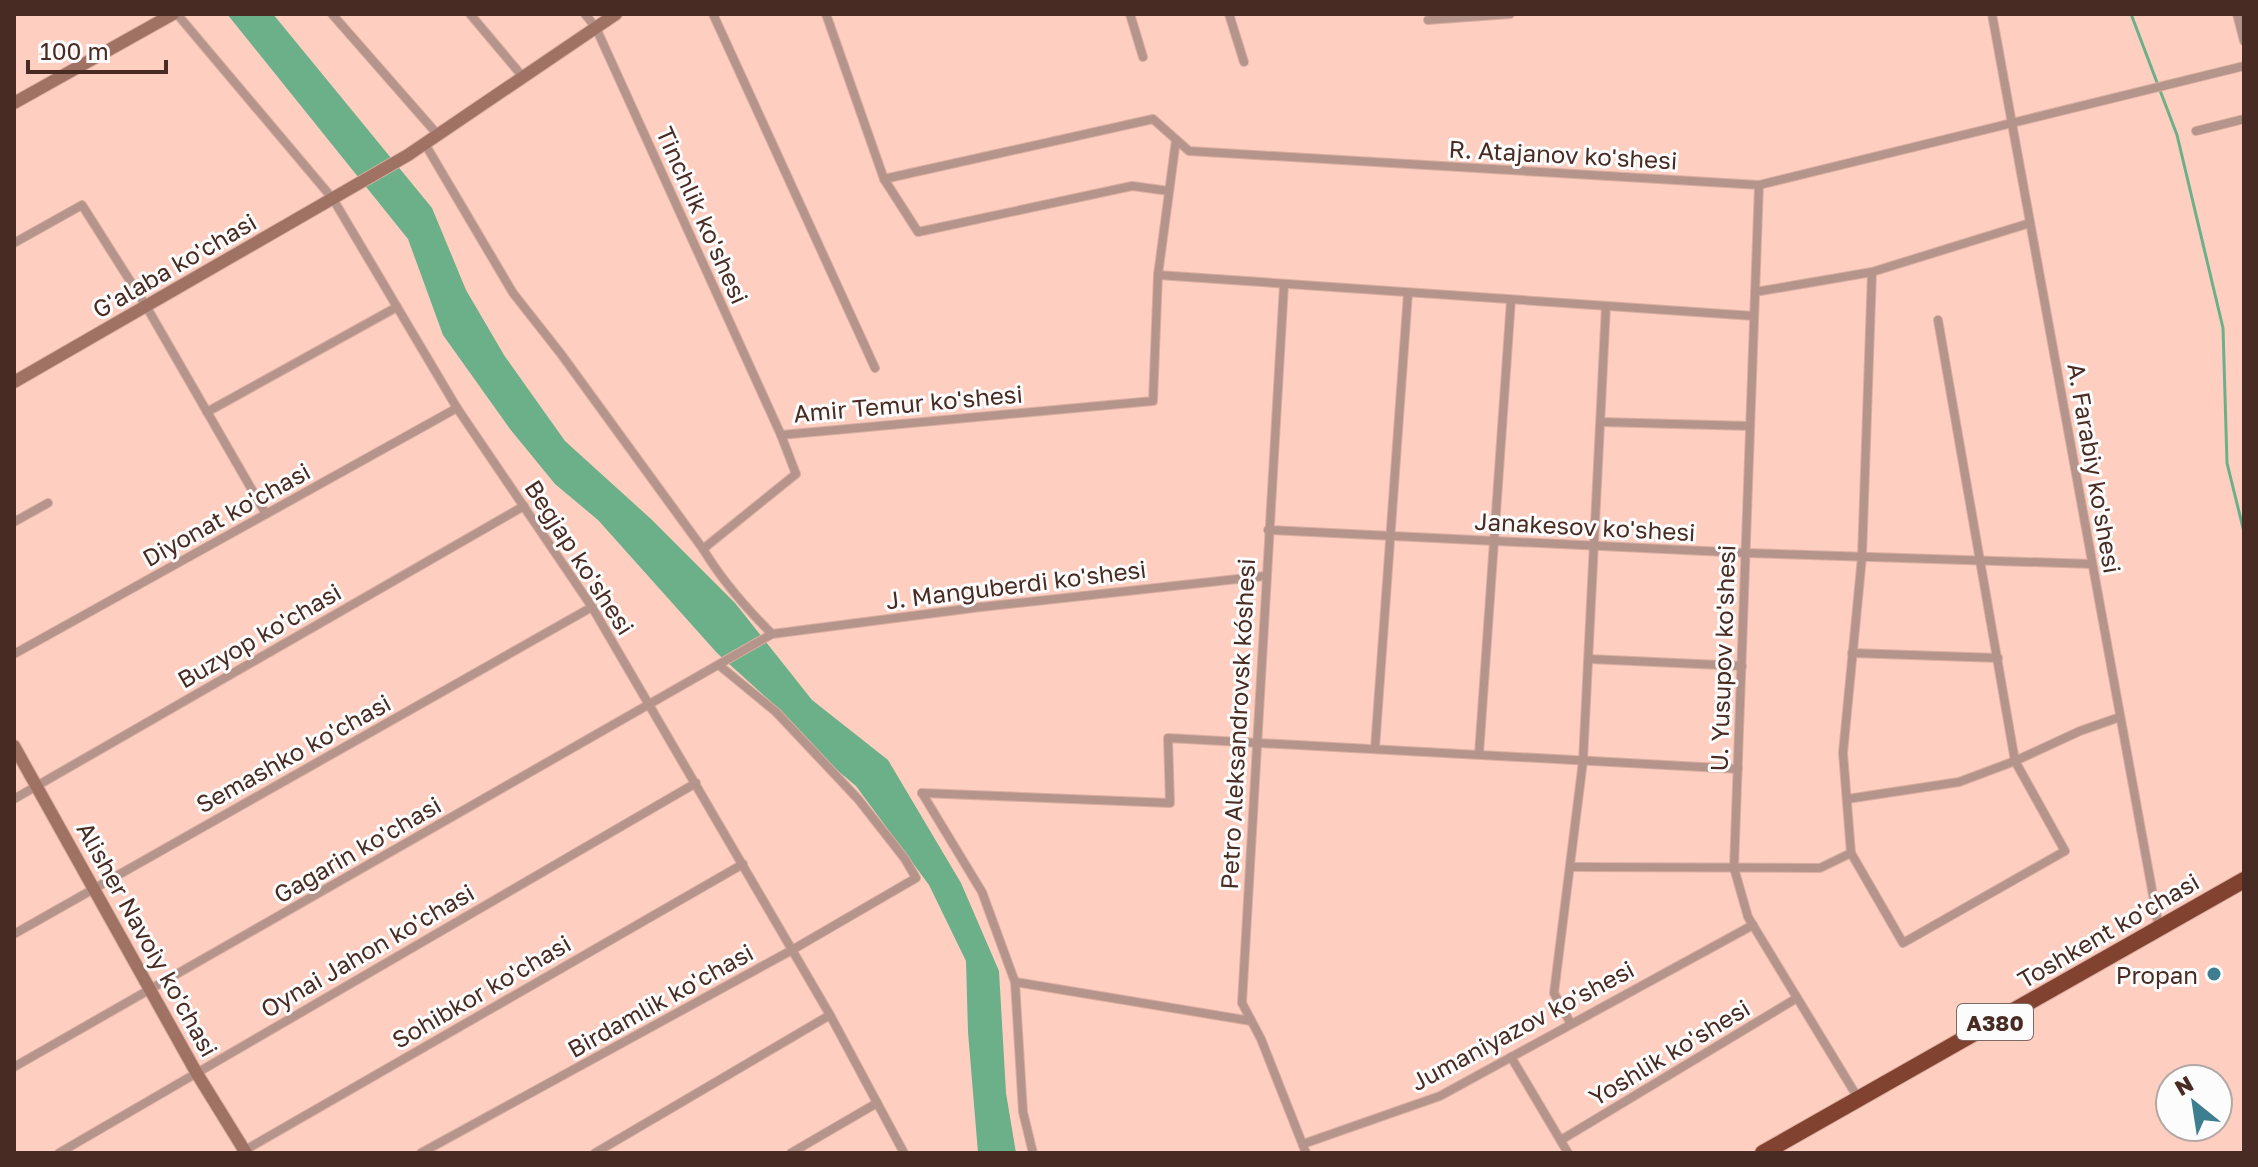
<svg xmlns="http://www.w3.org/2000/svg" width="2258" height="1167" font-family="'Golos Text',sans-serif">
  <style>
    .water { fill: #6bb088 }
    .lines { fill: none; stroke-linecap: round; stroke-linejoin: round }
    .stream { stroke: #6bb088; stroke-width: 3 }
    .street-casing { stroke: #daaea1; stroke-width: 10 }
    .secondary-casing { stroke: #daaea1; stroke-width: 14 }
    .highway-casing { stroke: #daaea1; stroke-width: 18 }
    .street { stroke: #b5958b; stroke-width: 8 }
    .secondary { stroke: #a07264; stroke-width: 12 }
    .highway { stroke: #81432f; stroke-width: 16 }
    .poi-dot { fill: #3d7e90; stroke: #fcfcfc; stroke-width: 3 }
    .labels { text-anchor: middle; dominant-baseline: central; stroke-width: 6; stroke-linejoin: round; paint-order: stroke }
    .shield { fill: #fcfcfc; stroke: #7e6a63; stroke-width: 2 }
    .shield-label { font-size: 22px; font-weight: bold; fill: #482b22 }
    .street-label { font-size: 24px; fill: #482b22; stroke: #fcfcfc }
    .poi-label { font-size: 24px; fill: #482b22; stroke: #fcfcfc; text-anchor: end }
  </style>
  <rect width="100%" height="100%" fill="#fecfc1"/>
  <polygon class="water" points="227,14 273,14 432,208 466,290 504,355 565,441 651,519 735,603 812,700 888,760 961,883 999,971 1006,1093 1016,1153 978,1153 968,1032 966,961 929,885 856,786 831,765 781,711 717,653 598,520 555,484 510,429 443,335 408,239"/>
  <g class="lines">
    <polyline class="stream" points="2131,14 2177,135 2223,328 2227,463 2244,532"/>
    <defs>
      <g id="street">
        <polyline points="177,14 333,199 457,408 592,607 830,1015 904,1153"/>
        <polyline points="332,14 438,135"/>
        <polyline points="470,14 523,77"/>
        <polyline points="585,14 596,28 781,435"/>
        <polyline points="713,14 875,368"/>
        <polyline points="826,14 884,179 918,232 1132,186 1169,191"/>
        <polyline points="1130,14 1143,57"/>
        <polyline points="1229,14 1244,62"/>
        <polyline points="1992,14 2159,928"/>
        <polyline points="2237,14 2244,41"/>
        <polyline points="1428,20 1510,14"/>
        <polyline points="2196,131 2244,119"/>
        <path d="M425 144 513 293 561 354 703 549C723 582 745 607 772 634"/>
        <polyline points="884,179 1153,119 1189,151 1759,185 2244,66"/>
        <polyline points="1759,185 1734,868 1748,917 1858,1098"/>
        <polyline points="14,243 82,205 146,306 266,514"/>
        <polyline points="1872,272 1862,557 1843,753 1851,853 1903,943 2065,851 2015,761 1938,320"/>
        <polyline points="1158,275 1754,316"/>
        <polyline points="1284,285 1242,1003 1261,1039 1306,1153"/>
        <polyline points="1755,292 1872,272 2030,223"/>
        <polyline points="207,412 397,307"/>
        <polyline points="1601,422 1750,426"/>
        <polyline points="14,522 48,503"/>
        <polyline points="1268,530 1746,553 2092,564"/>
        <polyline points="703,549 796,474 781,435 1153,401 1158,275 1176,140"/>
        <polyline points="1852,653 1998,658"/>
        <polyline points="14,654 457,408"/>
        <polyline points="1589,659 1742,666"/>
        <polyline points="1375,748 1408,293"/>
        <polyline points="1479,754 1511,300"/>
        <polyline points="922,793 1170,803 1168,738 1738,769"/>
        <polyline points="922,793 982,892 1015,982 1023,1112 1033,1153"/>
        <polyline points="14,799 524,506"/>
        <polyline points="1847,799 1959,782 2015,761 2080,731 2120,717"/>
        <polyline points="1570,867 1820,868 1851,853"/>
        <polyline points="14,934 592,607"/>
        <polyline points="1015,982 1251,1021"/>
        <polyline points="1571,1024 1554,993 1583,761 1606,306"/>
        <polyline points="1511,1057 1568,1153"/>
        <polyline points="14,1067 772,634 981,607 1265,576"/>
        <polyline points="1561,1140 1797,998"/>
        <polyline points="1303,1144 1440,1096 1753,925"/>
        <polyline points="59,1153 696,783"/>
        <polyline points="240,1153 743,864"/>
        <polyline points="421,1153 792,950 916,878 905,859 858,799 776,712 720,666"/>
        <polyline points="595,1153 830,1015"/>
        <polyline points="791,1153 877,1103"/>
      </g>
      <g id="secondary">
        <polyline points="14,103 173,14"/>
        <polyline points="14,382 408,155 616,14"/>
        <polyline points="14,746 196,1072 246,1153"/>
      </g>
      <polyline id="highway" points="1763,1153 2244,880"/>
    </defs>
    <use href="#street" class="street-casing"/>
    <use href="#secondary" class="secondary-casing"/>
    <use href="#highway" class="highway-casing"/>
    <use href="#street" class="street"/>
    <use href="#secondary" class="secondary"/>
    <use href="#highway" class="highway"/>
  </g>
  <circle class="poi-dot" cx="2214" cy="974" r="8"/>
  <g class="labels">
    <rect class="shield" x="1957" y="1004" width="76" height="36" rx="6"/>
    <g class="shield-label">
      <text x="1995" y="1022">A380</text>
    </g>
    <g class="street-label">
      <text transform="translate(1563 154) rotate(3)">R. Atajanov ko'shesi</text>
      <text transform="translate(703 215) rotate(66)">Tinchlik ko'shesi</text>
      <text transform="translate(174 265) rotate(-30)">G'alaba ko'chasi</text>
      <text transform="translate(908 403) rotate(-5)">Amir Temur ko'shesi</text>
      <text transform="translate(2095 468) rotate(80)">A. Farabiy ko'shesi</text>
      <text transform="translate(226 514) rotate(-29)">Diyonat ko'chasi</text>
      <text transform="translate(1585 526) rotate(3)">Janakesov ko'shesi</text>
      <text transform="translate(580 557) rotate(57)">Begjap ko'shesi</text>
      <text transform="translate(1016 584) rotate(-7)">J. Manguberdi ko'shesi</text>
      <text transform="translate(259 635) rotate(-30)">Buzyop ko'chasi</text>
      <text transform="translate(1722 658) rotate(-88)">U. Yusupov ko'shesi</text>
      <text transform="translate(1237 724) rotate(-87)">Petro Aleksandrovsk kóshesi</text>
      <text transform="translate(293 753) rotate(-29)">Semashko ko'chasi</text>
      <text transform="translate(357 849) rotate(-30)">Gagarin ko'chasi</text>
      <text transform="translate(2108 930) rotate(-30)">Toshkent ko'chasi</text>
      <text transform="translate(148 939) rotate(61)">Alisher Navoiy ko'chasi</text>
      <text transform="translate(367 950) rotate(-30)">Oynai Jahon ko'chasi</text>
      <text transform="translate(481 991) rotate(-30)">Sohibkor ko'chasi</text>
      <text transform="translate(660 1000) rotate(-29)">Birdamlik ko'chasi</text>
      <text transform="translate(1522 1025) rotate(-28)">Jumaniyazov ko'shesi</text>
      <text transform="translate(1669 1052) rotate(-31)">Yoshlik ko'shesi</text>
    </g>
    <g class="poi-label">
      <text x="2198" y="974">Propan</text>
    </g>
  </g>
  <rect width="2258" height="1167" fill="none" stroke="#482b22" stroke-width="32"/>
  <g transform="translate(2194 1103) rotate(330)"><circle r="38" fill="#fcfcfc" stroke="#b4a8a5" stroke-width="2"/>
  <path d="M0-6L14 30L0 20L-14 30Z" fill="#3d7e90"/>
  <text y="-12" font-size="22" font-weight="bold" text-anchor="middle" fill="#482b22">N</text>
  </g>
  <path d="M28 60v12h138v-12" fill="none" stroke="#482b22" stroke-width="4"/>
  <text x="40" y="60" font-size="24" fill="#482b22" stroke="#fcfcfc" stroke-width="6" paint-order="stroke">100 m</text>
</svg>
